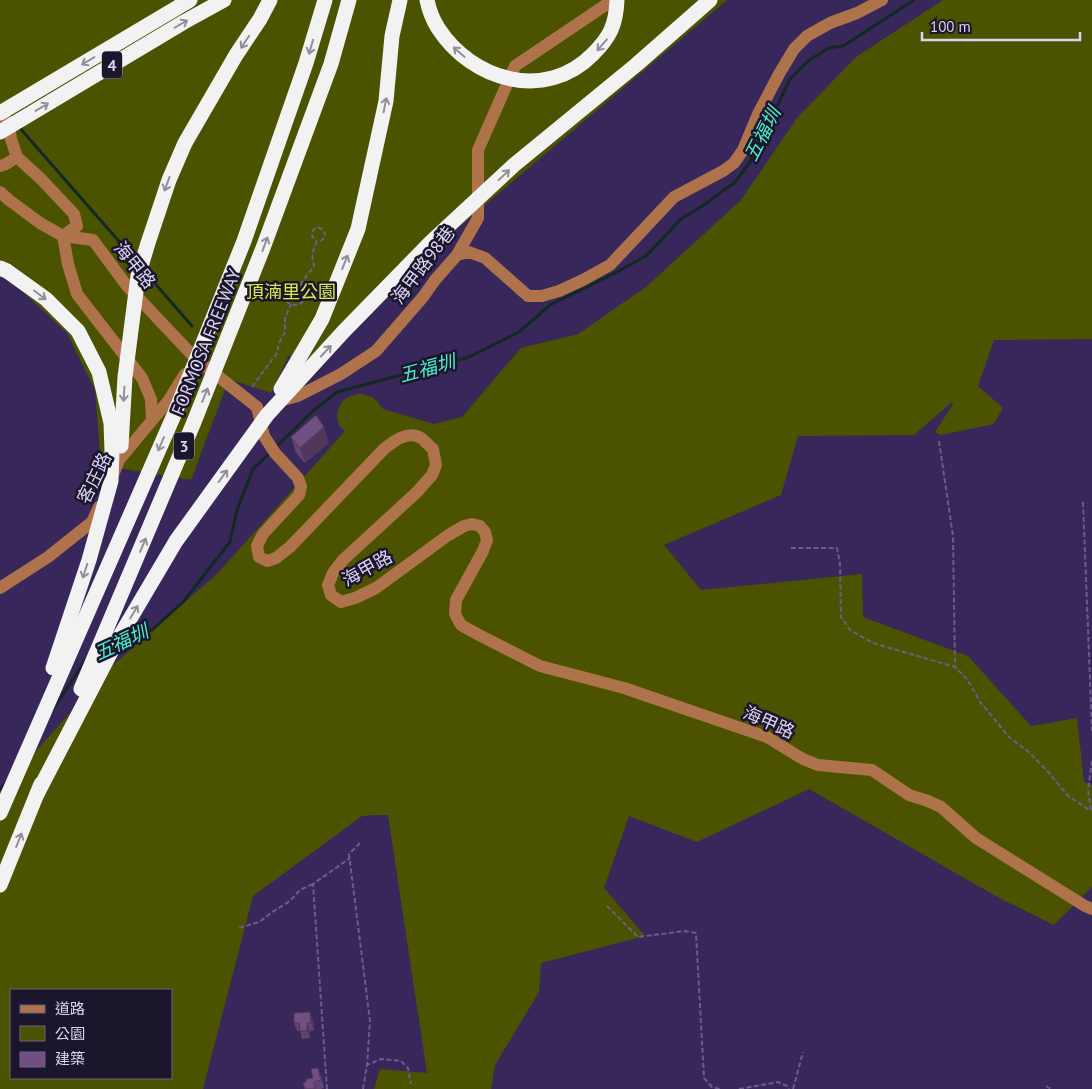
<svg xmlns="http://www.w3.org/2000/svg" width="1092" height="1089" font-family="'PT Sans','Noto Sans TC',sans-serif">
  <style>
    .green { fill: #4c5300; fill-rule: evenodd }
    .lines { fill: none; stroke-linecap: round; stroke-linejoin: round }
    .stream { stroke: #132822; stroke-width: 3 }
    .path { stroke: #6a5d8b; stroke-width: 2; stroke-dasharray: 5 2.5; stroke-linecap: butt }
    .minor { stroke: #ae734a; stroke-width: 12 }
    .highway { stroke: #f2f2f2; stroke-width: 15 }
    .highway-bridge { stroke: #f2f2f2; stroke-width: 15 }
    .wall { fill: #624470 }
    .shaded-wall { fill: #50375b }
    .building { fill: #724f82; stroke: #50375b }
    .oneway { stroke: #928f99 }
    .labels { text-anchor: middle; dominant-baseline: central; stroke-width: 5; stroke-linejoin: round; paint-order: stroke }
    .shield { fill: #1c162d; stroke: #a29bb8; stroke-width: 1 }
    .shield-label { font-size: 16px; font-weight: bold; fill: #dbd4f4 }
    .street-label { font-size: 18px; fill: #dbd4f4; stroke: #1c162d }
    .park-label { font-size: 18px; fill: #ddec4c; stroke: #1c162d }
    .water-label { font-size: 19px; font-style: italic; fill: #4bedca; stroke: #1c162d }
  </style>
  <rect width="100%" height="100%" fill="#37275b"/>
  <g class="green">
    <polygon points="0,0 727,0 413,266 309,379 289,355 271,393 229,379 191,480 101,465 95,390 67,333 22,291 0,275"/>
    <path d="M943 0H1092V339L994 340 978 386 1003 408 994 424 941 435 935 432 953 404 952 402 914 435 798 436 781 495 664 545 701 590 862 574 863 617 968 656 1031 726 1077 718 1084 782 1092 785V887L1054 925 1001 899 809 789 697 842 629 816 604 888 645 936 541 963 539 992 495 1065 491 1089H374L380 1069 427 1073 388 815H375L362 816 253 896 203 1089H0V791L112 666 217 574 345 431 339 426 338 421 337 417 339 407 342 402 346 398 357 394H362L372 397 377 401 383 409 434 424 462 417 521 348 578 334 646 287 741 200 797 118 856 57ZM11 990H171V1078H11Z"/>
  </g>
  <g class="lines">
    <g class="stream">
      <polyline points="19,127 138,263"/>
      <polyline points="145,272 192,326"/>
      <polyline points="275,448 314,410 337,392 469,357 519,332 550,305 615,273 646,256 681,219 701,207 735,182 750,162 790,79 807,62 828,48 843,46 914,0"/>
      <polyline points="123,643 152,630 183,602 230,542 237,510 253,469 271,452"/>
      <polyline points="52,711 86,659 87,658"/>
      <polyline points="0,790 7,781"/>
    </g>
    <g class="path">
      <circle cx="295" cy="294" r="11"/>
      <path d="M300 285 314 266 312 254 317 241 322 240 325 237C325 231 323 229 317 227L313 230C311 235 312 238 317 241"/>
      <polyline points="252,387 277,353 279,343 285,332 285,318 291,304"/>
      <polyline points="939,441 953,536 955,667"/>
      <polyline points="1083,502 1092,731"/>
      <polyline points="791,548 837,548 840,564 841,617 850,630 873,643 955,667 967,679 981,703 1009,737 1030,753 1050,774 1067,795 1091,811"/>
      <polyline points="1091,810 1088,790 1092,761"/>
      <polyline points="360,843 349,854 370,1021 367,1065"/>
      <polyline points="607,906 638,937 685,931 696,933 704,1078 712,1087 720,1089"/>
      <polyline points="239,928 259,922 274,911 290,901 300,890 313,884"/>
      <polyline points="1046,1086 1051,1089"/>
      <polyline points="327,1089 313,884 350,858"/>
      <polyline points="363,1089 367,1065 381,1059 401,1061 408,1068 411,1084"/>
      <polyline points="739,1089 778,1082 787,1086 789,1089"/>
      <polyline points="793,1089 803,1052"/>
    </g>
    <g class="minor">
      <polyline points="5,118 9,126 11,139 17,157 41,179 74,214 77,226 63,236 68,264 77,294 142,378 151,399 152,420"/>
      <polyline points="0,166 6,164 17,157"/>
      <path d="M0 192 9 200 40 223 63 236 93 240 127 286 195 358 257 407 264 436 275 453 298 478 301 487 299 495 263 534 257 546 259 557 267 561 276 558 290 547 384 449C394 441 408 430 421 438 425 441 429 446 433 449L436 465 432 475 417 492 343 560 333 573 328 585 331 595 341 602 355 598 376 588 447 536 464 526 472 524 480 526 485 532 487 540 483 551 456 600 455 614 461 625 479 635 540 666 624 688 767 737 803 759 818 765 872 770 909 795 928 801 941 807 976 838 1085 906 1092 909"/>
      <polyline points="457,255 469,252 485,258 528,296 542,296 559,291 583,280 610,265 674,197 723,171 734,163 743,150 758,114 779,74 794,49 807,36 830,23 857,13 882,0"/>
      <polyline points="279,401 298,396 341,374 376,351 423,297 435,280 457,255 478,218 478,150 515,66 613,0"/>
      <polyline points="113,475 119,460 169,400 185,374"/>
      <polyline points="0,588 48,557 92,522 99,507"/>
    </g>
    <polyline class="highway" points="0,113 190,0"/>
    <g class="highway-bridge">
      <path d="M427 0C429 10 433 20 438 28 472 81 546 102 593 54 610 37 616 25 617 0"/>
      <polyline points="0,132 184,22 224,0"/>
      <polyline points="0,268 7,271 46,299 78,331 99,372 111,423 112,451 111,481 89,560 53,668"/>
      <polyline points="281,389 322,319 358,229 386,101 392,36 400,0"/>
      <polyline points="121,446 125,377 138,276 148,243 169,180 185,143 236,55 260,19 270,0"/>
      <polyline points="81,689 194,422 263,248 331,64 349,0"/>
      <polyline points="37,794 114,646 176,541 267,415 344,331 431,242 514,165 636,65 710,0"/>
      <polyline points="0,813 174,415 244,241 306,63 325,0"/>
      <polyline points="0,885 41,784"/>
    </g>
  </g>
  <g class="wall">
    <polygon points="324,427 329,443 305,463 296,453 291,437"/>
    <polygon points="313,1020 314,1030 310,1031 310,1038 302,1039 300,1031 297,1031 294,1023"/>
    <polygon points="321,1075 324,1088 321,1089 305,1089 306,1082"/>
  </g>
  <g class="shaded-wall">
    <polygon points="324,427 329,443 305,463 300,448"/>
    <polygon points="310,1012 313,1020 314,1030 311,1023"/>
    <polygon points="307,1023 310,1031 310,1038 307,1031"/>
  </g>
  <g class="building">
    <polygon points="316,415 324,427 300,448 291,437"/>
    <polygon points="310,1012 311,1023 307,1023 307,1031 300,1031 299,1023 294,1023 294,1013"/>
    <polygon points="318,1068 321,1080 314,1082 315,1089 305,1089 303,1083 306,1082 306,1079 313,1078 311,1069"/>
  </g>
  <defs><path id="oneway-shaft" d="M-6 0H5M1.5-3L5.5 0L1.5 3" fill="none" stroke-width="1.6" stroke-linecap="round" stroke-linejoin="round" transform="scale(1.25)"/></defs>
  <g class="oneway">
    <use href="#oneway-shaft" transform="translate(181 24) rotate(-30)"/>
    <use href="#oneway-shaft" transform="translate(245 42) rotate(124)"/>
    <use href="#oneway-shaft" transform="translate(602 45) rotate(131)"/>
    <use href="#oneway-shaft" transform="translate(311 47) rotate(106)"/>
    <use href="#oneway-shaft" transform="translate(459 52) rotate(-139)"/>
    <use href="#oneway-shaft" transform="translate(88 61) rotate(149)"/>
    <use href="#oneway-shaft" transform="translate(385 105) rotate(-79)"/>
    <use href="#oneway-shaft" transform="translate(42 107) rotate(-31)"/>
    <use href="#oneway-shaft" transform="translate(504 175) rotate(-43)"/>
    <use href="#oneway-shaft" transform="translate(167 184) rotate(110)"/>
    <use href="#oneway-shaft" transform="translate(265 244) rotate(-70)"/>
    <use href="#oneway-shaft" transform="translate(345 262) rotate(-68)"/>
    <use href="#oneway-shaft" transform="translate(40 295) rotate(37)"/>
    <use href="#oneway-shaft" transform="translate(326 351) rotate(-47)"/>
    <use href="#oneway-shaft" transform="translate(124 394) rotate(94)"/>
    <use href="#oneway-shaft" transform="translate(205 395) rotate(-68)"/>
    <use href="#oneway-shaft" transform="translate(161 444) rotate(114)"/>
    <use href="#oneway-shaft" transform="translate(223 476) rotate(-54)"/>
    <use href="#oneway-shaft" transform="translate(143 545) rotate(-67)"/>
    <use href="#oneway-shaft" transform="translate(85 571) rotate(108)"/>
    <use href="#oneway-shaft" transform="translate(134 612) rotate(-59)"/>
    <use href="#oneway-shaft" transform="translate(19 840) rotate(-68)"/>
  </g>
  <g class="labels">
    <g class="shield">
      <rect x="102" y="51.5" width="20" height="27" rx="4"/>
      <rect x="174" y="432.5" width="20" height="27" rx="4"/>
    </g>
    <g class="shield-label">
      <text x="112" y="65">4</text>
      <text x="184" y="446">3</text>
    </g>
    <g class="street-label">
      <text transform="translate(135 265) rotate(51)">海甲路</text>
      <text transform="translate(423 265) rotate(-53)">海甲路98巷</text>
      <text transform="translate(206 342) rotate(-68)">FORMOSA FREEWAY</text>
      <text transform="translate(94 478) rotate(-64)">客庄路</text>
      <text transform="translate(367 568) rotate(-29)">海甲路</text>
      <text transform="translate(769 722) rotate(24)">海甲路</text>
    </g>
    <g class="park-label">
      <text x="291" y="291">頂湳里公園</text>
    </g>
    <g class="water-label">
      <text transform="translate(762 134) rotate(-63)">五福圳</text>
      <text transform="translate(427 368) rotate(-15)">五福圳</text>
      <text transform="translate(121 642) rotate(-25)">五福圳</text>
    </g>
  </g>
  <rect x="10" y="989" width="162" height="90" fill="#1c162d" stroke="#68627d"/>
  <rect x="20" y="1005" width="25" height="8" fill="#ae734a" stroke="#68627d"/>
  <text x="55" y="1014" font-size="15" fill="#dbd4f4">道路</text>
  <rect x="20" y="1026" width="25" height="15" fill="#4c5300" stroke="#68627d"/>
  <text x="55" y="1039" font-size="15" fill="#dbd4f4">公園</text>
  <rect x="20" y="1052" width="25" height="15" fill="#724f82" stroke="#68627d"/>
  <text x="55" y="1064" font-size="15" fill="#dbd4f4">建築</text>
  <path d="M922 32v8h158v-8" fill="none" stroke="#dbd4f4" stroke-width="2.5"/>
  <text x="930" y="32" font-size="15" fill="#dbd4f4" stroke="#1c162d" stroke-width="4" paint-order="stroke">100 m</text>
</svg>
